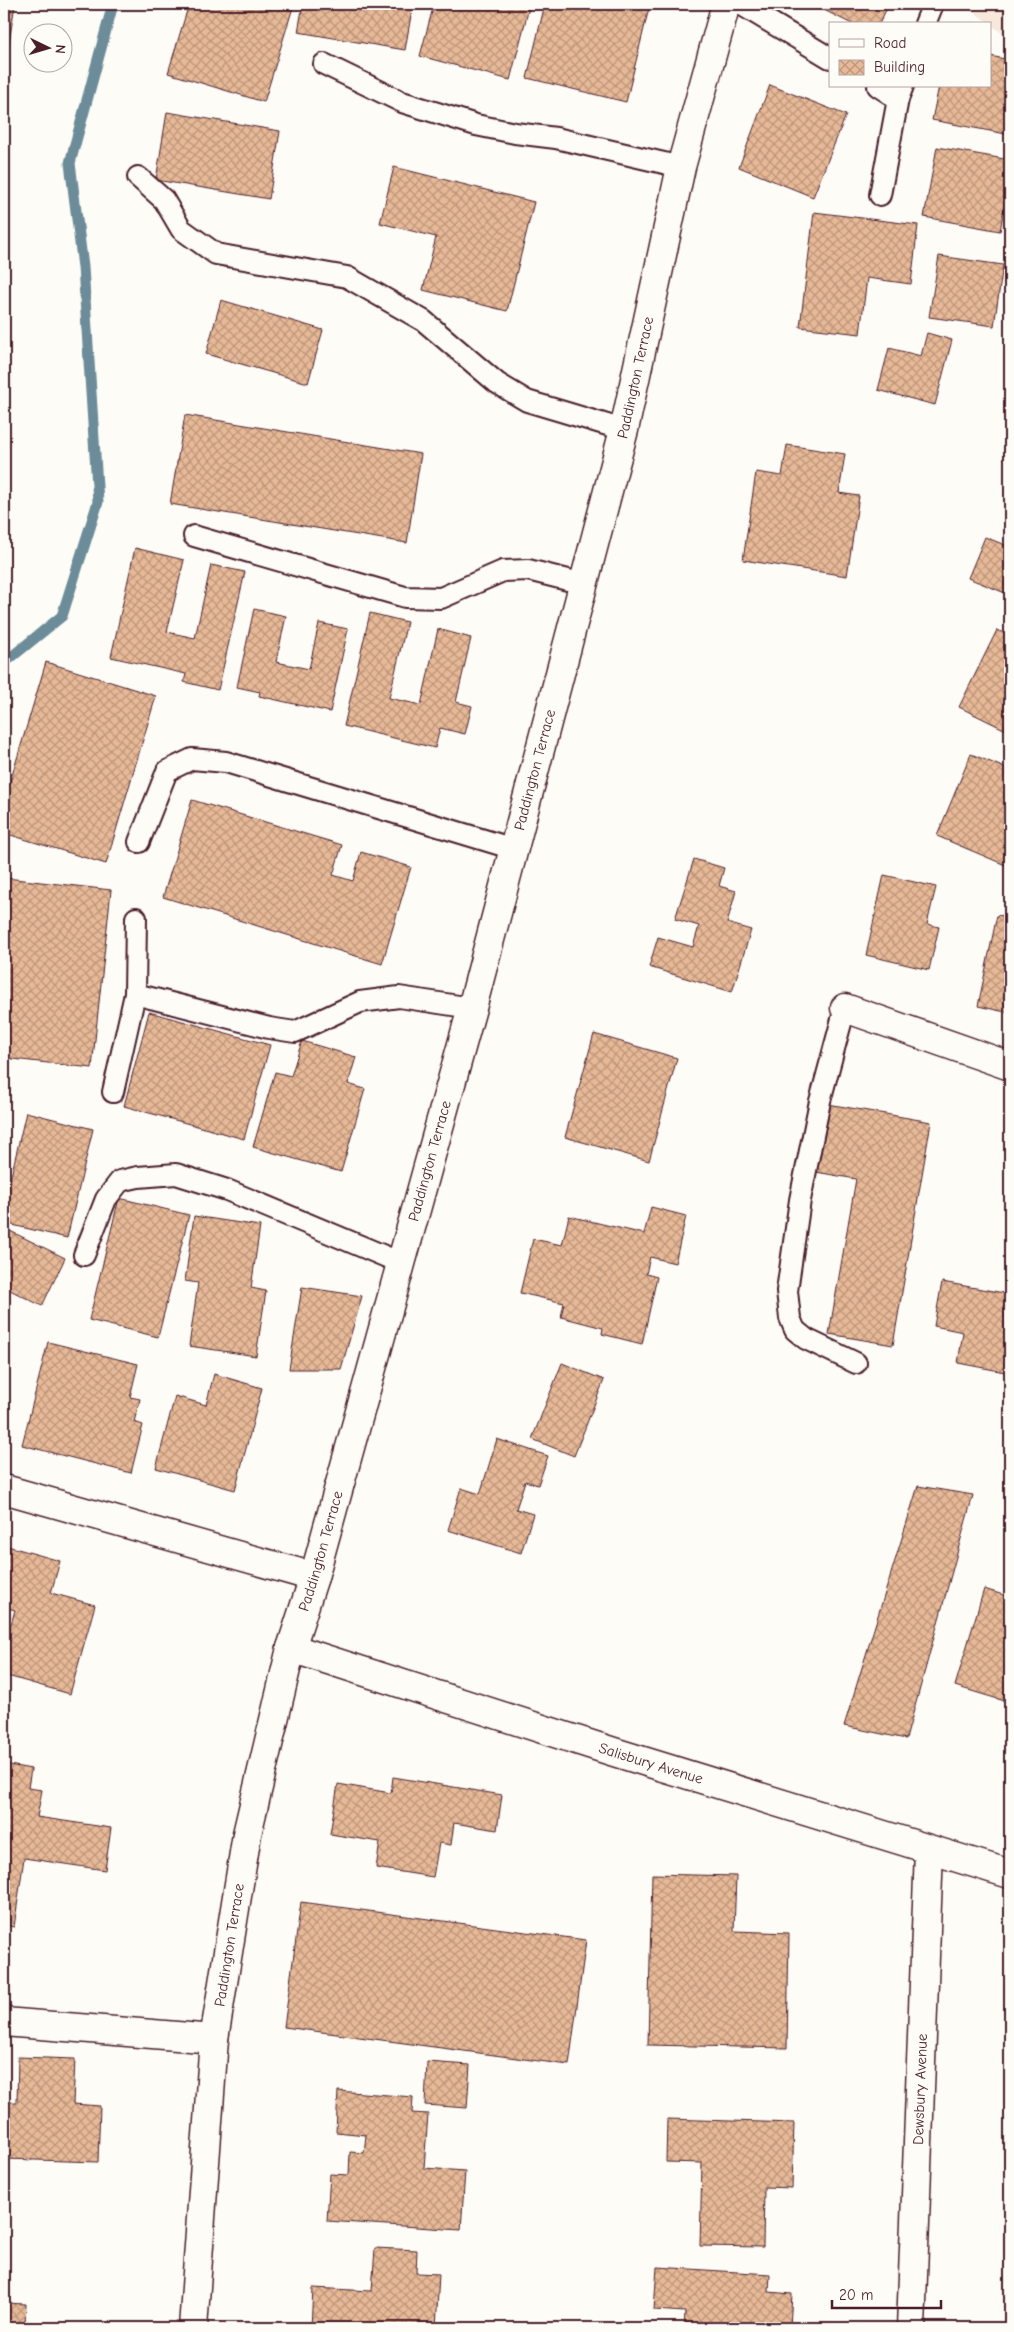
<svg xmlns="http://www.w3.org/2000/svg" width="1014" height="2332" font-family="'Comic Neue',sans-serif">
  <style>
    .built { fill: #f6e8da }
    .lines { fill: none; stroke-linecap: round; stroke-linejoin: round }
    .stream { stroke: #6d8c99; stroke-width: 11 }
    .building { fill: url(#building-cross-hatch); stroke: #4a1f2b }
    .lane-casing { stroke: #4a1f2b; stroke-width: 24 }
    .street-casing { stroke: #4a1f2b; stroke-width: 31 }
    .lane { stroke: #fdfcf7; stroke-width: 20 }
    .street { stroke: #fdfcf7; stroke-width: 28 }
    .labels { text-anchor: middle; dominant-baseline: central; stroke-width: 5; stroke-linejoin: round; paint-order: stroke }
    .street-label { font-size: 15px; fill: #4a1f2b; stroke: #fdfcf7 }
  </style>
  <defs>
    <pattern id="building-cross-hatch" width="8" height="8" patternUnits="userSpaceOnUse" patternTransform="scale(1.25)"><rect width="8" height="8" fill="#e7b997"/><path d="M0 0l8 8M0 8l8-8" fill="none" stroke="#bd967b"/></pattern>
  </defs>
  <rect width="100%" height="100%" fill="#fdfcf7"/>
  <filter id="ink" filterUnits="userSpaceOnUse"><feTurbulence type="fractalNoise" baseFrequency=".02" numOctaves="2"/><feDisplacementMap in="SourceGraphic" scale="10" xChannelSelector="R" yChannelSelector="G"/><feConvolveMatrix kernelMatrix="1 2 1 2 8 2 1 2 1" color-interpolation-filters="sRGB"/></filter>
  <g filter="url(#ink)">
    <polygon class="built" points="964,4 1010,4 1010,39 990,24"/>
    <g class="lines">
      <polyline class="stream" points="4,663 62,616 98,502 83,267 70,163 113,4"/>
    </g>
    <g class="building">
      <polygon points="4,4 15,4 5,69 4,69"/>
      <polygon points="189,4 294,4 264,102 168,73"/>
      <polygon points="303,4 413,4 405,50 298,32"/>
      <polygon points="434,4 530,4 510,80 420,56"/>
      <polygon points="545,4 633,4 649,8 626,102 527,78"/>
      <polygon points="812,4 889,4 879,24 852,24"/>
      <polygon points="990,56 1010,60 1010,114 1006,134 932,120 939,86 990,86"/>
      <polygon points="770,85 846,115 813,197 739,167"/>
      <polygon points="167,112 280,131 269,199 156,180"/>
      <polygon points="937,147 1010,160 1010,175 1000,231 924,217"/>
      <polygon points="394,167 534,202 507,311 423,290 436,237 380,223"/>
      <polygon points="814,212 918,225 911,284 867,278 860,334 800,327"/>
      <polygon points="939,256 1003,265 994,326 929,317"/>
      <polygon points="221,300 323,330 308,383 206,354"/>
      <polygon points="927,333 952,340 935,405 878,390 889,348 921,356"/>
      <polygon points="185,415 421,454 407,543 170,504"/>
      <polygon points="787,445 845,454 839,493 859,496 847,576 743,560 756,472 782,476"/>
      <polygon points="985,537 1010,547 1010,595 968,578"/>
      <polygon points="135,548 184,560 167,632 195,638 211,565 245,572 218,690 184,682 186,674 111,657"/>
      <polygon points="254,609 286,616 276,662 309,669 319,623 348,629 330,712 259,696 260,692 237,687"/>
      <polygon points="370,613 407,622 389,698 421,705 438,629 471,638 456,702 472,706 465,734 440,728 435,748 344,726"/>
      <polygon points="997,630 1010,636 1010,732 959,707"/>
      <polygon points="46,662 156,696 106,864 4,833 4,802"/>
      <polygon points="971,754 1010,770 1010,867 937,836"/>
      <polygon points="192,800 342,845 333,875 353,881 361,852 411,867 382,964 163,897"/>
      <polygon points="694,859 724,868 719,886 736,891 727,923 751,930 732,992 649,967 658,937 693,947 699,926 675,919"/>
      <polygon points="884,875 936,887 927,924 939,927 929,970 866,955"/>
      <polygon points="6,878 111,890 92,1068 4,1058 4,898"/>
      <polygon points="997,915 1010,917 1010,1013 978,1006"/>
      <polygon points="149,1012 270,1045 244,1139 124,1106"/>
      <polygon points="594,1034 677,1058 649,1161 565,1137"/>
      <polygon points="302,1041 356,1057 348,1084 365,1089 341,1172 253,1147 275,1072 291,1076"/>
      <polygon points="828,1104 931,1122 893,1345 829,1334 856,1179 816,1172"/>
      <polygon points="26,1112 93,1129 67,1238 4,1223 4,1206"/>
      <polygon points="119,1198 189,1215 158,1337 89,1320"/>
      <polygon points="651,1207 686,1216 675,1263 650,1257 646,1274 657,1277 642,1344 602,1334 603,1328 561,1317 564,1303 520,1293 533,1239 562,1245 569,1216 644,1234"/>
      <polygon points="194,1216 260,1226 251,1288 266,1291 256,1356 189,1346 198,1283 185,1281"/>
      <polygon points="4,1228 65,1258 42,1306 4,1287"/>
      <polygon points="942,1282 1010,1294 1010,1373 958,1363 963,1332 934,1326"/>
      <polygon points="302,1287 362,1296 341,1369 289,1369"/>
      <polygon points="48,1342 138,1364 130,1397 140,1399 134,1422 143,1425 131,1473 22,1445"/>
      <polygon points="562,1363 604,1380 574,1456 532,1439"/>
      <polygon points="214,1374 262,1388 235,1490 156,1468 175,1396 206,1405"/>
      <polygon points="497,1439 548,1456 538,1485 525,1481 516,1509 533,1514 521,1553 448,1530 461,1488 480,1494"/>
      <polygon points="918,1486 973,1495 906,1739 844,1726"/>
      <polygon points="4,1545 60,1561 51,1593 95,1605 70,1694 4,1675 4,1649 15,1610 4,1607"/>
      <polygon points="984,1589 1010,1597 1010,1697 1008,1702 955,1686"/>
      <polygon points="4,1764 31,1769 28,1788 42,1790 37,1817 111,1828 105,1870 24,1858 14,1927 4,1925"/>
      <polygon points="393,1777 502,1795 497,1830 454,1823 451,1845 439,1843 433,1877 376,1868 380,1842 330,1834 338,1784 391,1793"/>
      <polygon points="652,1874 736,1876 734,1931 789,1933 787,2048 648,2045"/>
      <polygon points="301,1902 586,1940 569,2065 284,2027"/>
      <polygon points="18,2057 75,2059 73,2104 100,2106 98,2162 4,2159 4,2102 17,2102"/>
      <polygon points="427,2062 470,2065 467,2108 425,2105"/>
      <polygon points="338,2091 413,2097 412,2113 428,2114 424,2168 465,2171 461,2230 327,2221 330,2174 349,2175 350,2152 364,2153 366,2135 336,2132"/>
      <polygon points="667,2119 794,2123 792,2188 764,2187 763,2247 700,2246 702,2163 666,2162"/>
      <polygon points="375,2248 417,2250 416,2273 439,2274 436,2328 311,2328 313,2288 372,2291"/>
      <polygon points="657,2267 770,2274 769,2292 792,2294 790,2328 684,2328 685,2312 654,2310"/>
      <polygon points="4,2303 26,2304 25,2324 45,2324 45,2328 4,2328"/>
    </g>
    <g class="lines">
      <defs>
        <g id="lane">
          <polyline points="740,4 830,58"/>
          <polyline points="925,24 933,4"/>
          <polyline points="324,64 402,102 476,125 515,133 556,138 681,167"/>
          <polyline points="878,86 898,99"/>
          <polyline points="138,177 164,200 181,229 216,254 347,277 424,321 497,383 527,401 624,430"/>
          <polyline points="880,195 898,99 903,86"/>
          <polyline points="194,536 405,597 441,598 503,571 528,570 584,584"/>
          <polyline points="139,842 167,771 192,759 226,762 514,849"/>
          <polyline points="135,994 269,1028 295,1032 360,1002 399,997 472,1008"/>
          <polyline points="845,1008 820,1101 800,1200 787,1291 790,1318 795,1330 806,1339 856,1363"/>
          <polyline points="113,1092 135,994 136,918"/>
          <polyline points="84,1255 106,1199 120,1181 138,1177 176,1174 227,1190 401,1263"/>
        </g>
        <g id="street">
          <polyline points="845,1008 1010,1066"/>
          <polyline points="4,1489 314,1577"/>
          <path id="s1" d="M291 1648 614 1752 1010 1874"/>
          <polyline points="4,2022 214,2039"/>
          <path id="s2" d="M193 2328 214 2039 247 1834 291 1648 314 1577 472 1008 624 430 681 167 726 4"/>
          <path id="s3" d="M911 2328 929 1850"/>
        </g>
      </defs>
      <use href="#lane" class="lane-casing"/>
      <use href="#street" class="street-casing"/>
      <use href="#lane" class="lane"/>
      <use href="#street" class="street"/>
    </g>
  </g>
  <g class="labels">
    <g class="street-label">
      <text stroke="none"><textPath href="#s2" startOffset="2005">Paddington Terrace</textPath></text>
      <text stroke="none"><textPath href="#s2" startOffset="1600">Paddington Terrace</textPath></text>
      <text stroke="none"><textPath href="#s2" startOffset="1195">Paddington Terrace</textPath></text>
      <text stroke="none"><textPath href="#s2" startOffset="790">Paddington Terrace</textPath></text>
      <text stroke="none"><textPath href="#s1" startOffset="378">Salisbury Avenue</textPath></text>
      <text stroke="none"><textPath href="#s2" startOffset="385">Paddington Terrace</textPath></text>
      <text stroke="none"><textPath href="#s3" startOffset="239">Dewsbury Avenue</textPath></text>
    </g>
  </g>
  <rect width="1014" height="2332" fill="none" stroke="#fdfcf7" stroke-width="20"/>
  <rect x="10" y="10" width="994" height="2312" fill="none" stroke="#4a1f2b" stroke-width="2" filter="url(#ink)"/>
  <rect x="829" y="22" width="162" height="65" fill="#fdfcf7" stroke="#b5a4a5"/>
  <rect x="839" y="39" width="25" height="8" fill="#fdfcf7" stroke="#b5a4a5"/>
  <text x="874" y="48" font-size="15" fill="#4a1f2b">Road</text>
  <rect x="839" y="60" width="25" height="15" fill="url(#building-cross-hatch)" stroke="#b5a4a5"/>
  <text x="874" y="72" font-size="15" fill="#4a1f2b">Building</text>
  <g transform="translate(48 48) rotate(95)"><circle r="24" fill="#fdfcf7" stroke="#b5a4a5"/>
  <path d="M0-4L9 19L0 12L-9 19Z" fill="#4a1f2b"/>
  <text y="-8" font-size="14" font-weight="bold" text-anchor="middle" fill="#4a1f2b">N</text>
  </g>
  <path d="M832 2300v8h109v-8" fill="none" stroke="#4a1f2b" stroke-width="2.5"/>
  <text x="839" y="2300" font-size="15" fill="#4a1f2b" stroke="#fdfcf7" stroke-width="4" paint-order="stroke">20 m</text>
</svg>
